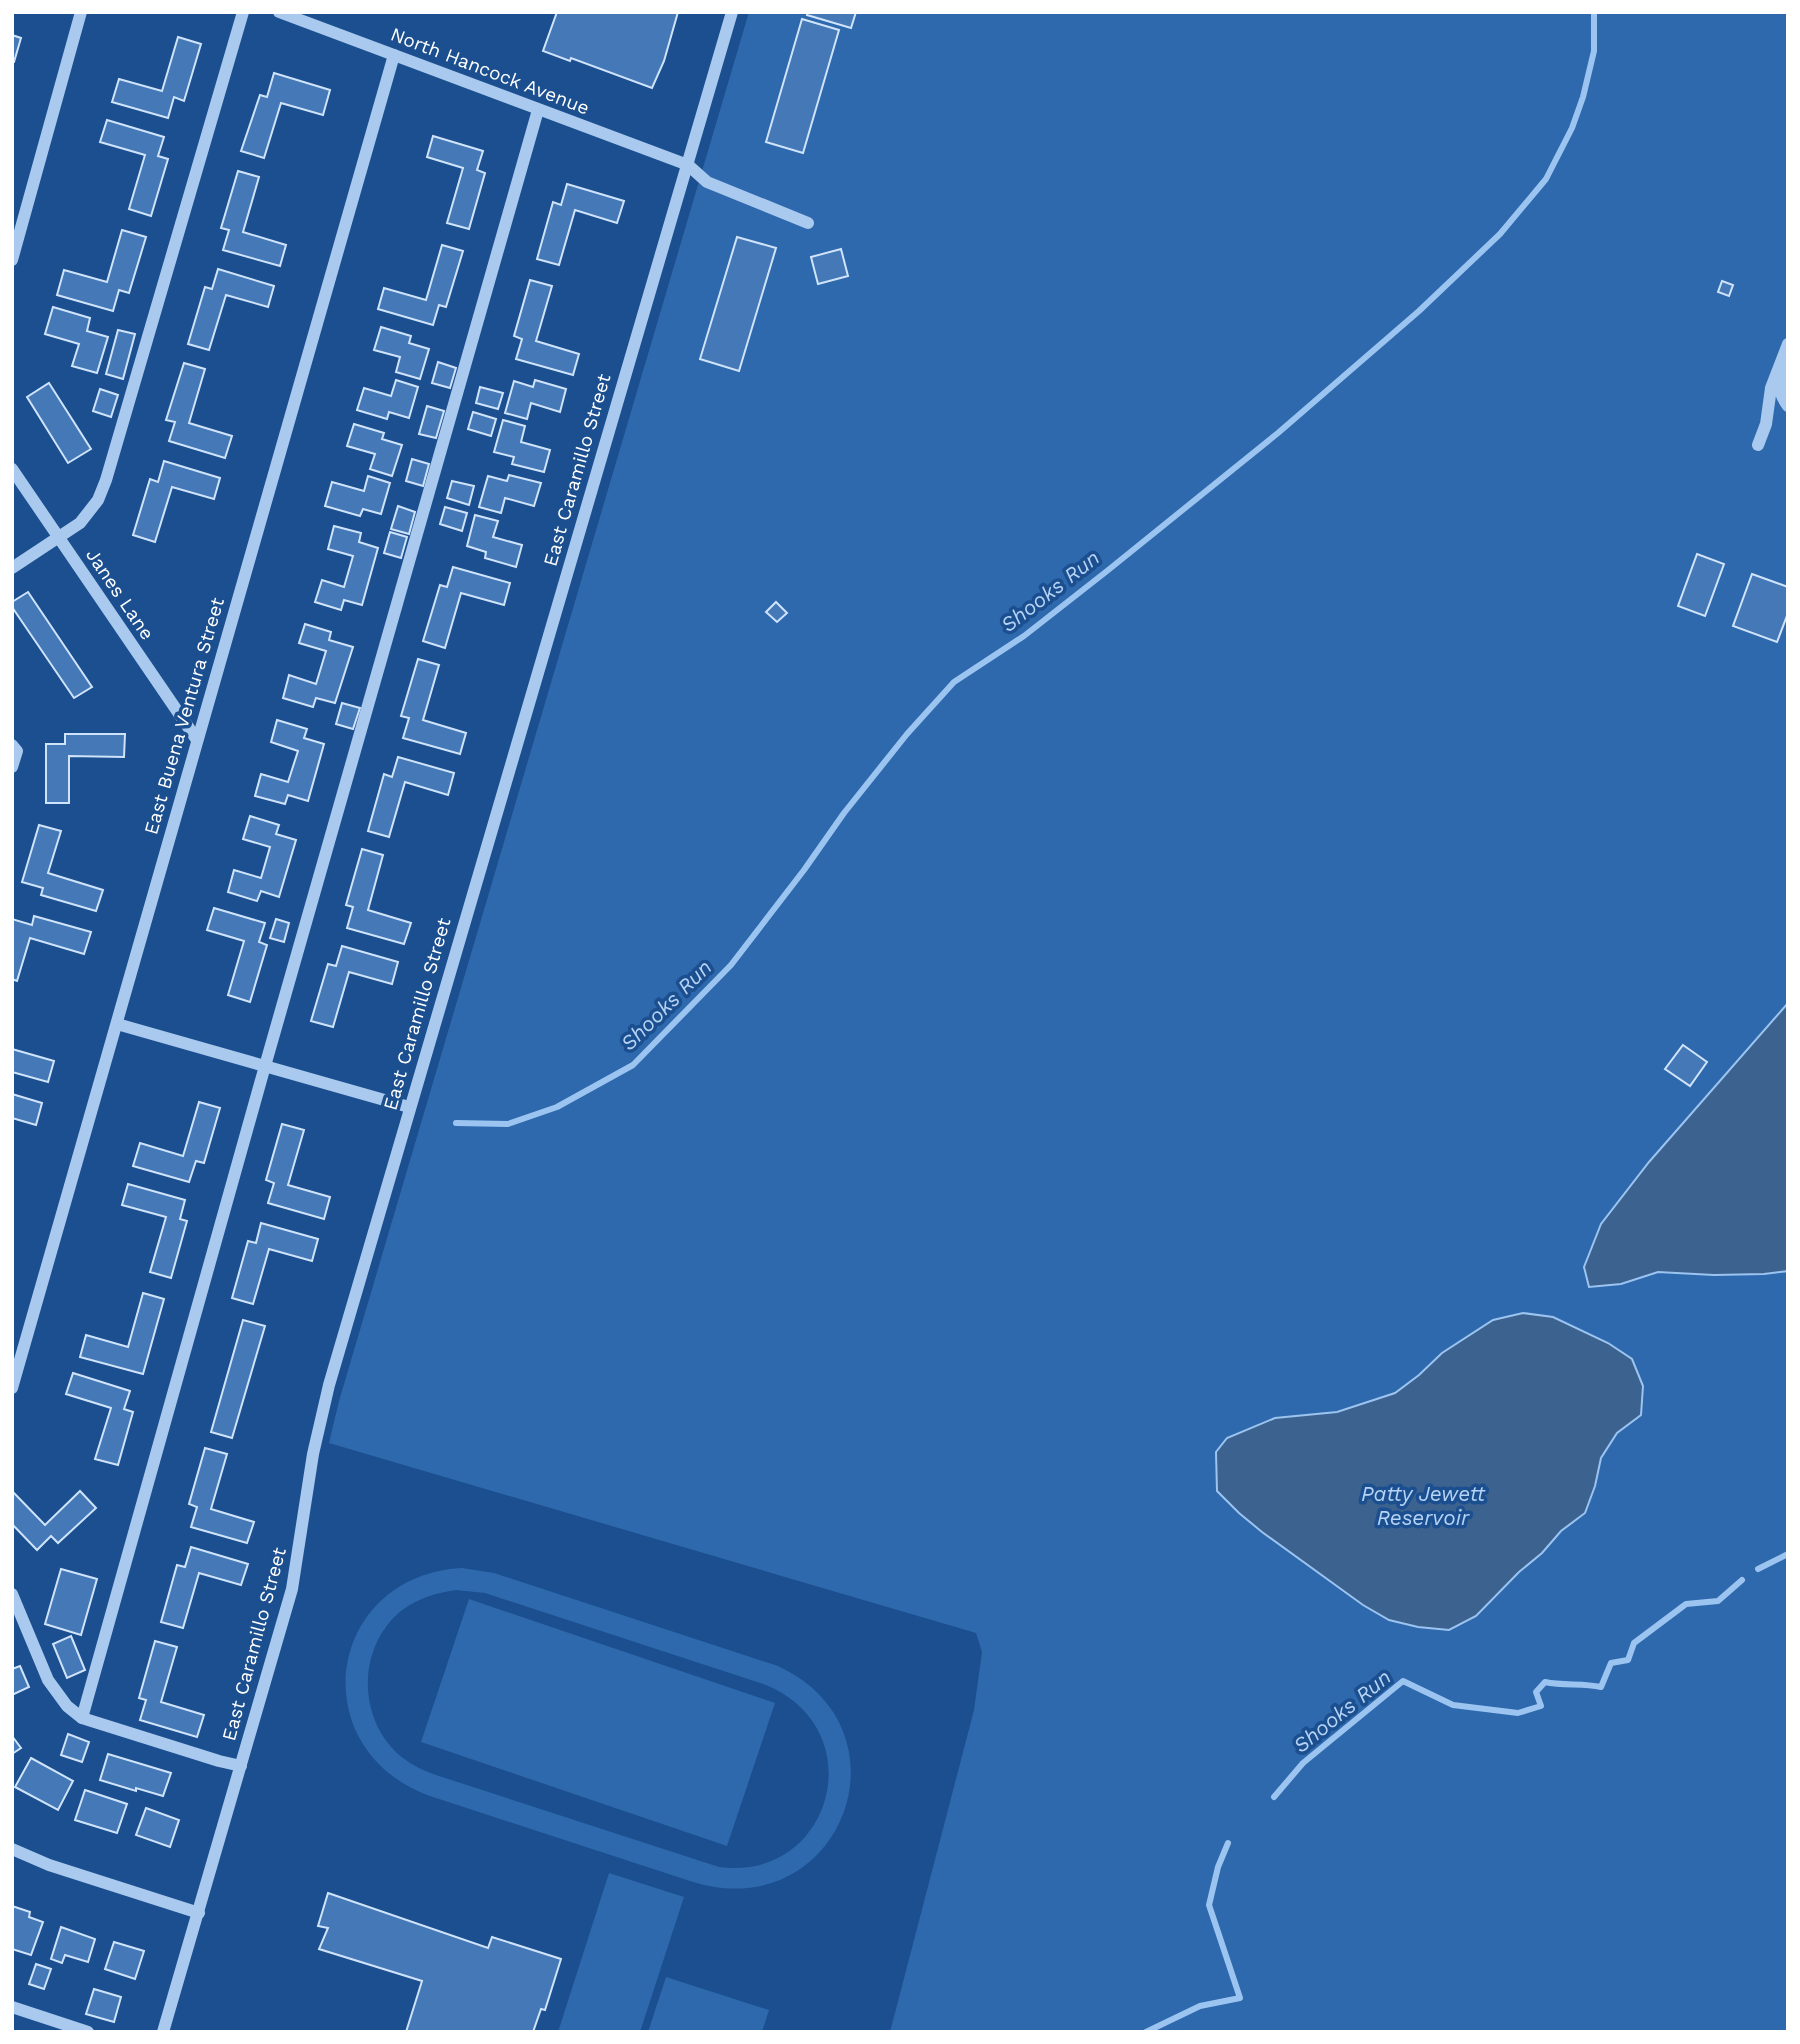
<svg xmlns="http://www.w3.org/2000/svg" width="1800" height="2044" font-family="'Work Sans',sans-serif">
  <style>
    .green { fill: #2e69ad; fill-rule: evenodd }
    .water { fill: #3c6290; stroke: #9cc4f0; stroke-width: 2 }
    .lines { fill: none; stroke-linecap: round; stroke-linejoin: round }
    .stream { stroke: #9cc4f0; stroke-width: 6 }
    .building { fill: #4478b7; stroke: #cfe3fa; stroke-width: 2 }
    .minor { stroke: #a9c9ee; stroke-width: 12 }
    .labels { text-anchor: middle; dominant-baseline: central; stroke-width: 7; stroke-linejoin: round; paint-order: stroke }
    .street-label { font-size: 19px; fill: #fff; stroke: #1b4f8f }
    .water-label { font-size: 21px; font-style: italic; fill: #b5d3f5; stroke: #1b4f8f }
  </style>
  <rect width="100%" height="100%" fill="#1b4f8f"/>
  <g class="green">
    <polygon points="749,12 1788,12 1788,2032 890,2032 974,1710 982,1652 976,1633 329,1443 339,1401"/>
    <path d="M462 1568 494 1573 778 1666C916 1730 841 1927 693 1882L427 1795C301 1746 328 1575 462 1568ZM456 1590 485 1593 766 1685C874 1730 832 1882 719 1867L436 1775C425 1771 413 1766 403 1758 357 1722 356 1648 401 1611 418 1598 436 1593 456 1590Z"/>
    <polygon points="469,1599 775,1703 727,1846 421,1742"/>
    <polygon points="609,1873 684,1897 640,2032 558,2032"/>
    <polygon points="666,1977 769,2010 762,2032 648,2032"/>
  </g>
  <g class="water">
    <polygon points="1788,1003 1788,1271 1764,1274 1714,1275 1658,1272 1621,1284 1589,1287 1584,1267 1601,1224 1649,1162"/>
    <polygon points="1523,1313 1553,1317 1608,1343 1632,1359 1643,1386 1641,1415 1617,1433 1601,1458 1595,1486 1585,1513 1561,1531 1542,1553 1519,1572 1476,1616 1449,1630 1418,1627 1389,1620 1363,1605 1262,1532 1239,1513 1217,1491 1216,1452 1227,1438 1275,1418 1337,1412 1395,1393 1419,1375 1442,1353 1493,1320"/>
  </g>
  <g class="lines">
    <g class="stream">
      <polyline points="456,1123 508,1124 557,1107 633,1065 731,965 804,870 844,813 907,734 954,682 1024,636 1107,571 1278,433 1419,311 1500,234 1546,179 1572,128 1583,97 1594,51 1594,12"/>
      <polyline points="1758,1569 1788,1554"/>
      <path d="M1274 1797 1303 1763 1403 1681 1453 1705 1518 1713 1541 1706 1536 1692 1545 1682C1564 1686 1582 1683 1601 1687L1611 1663 1628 1660 1634 1643 1686 1604 1718 1601 1742 1580"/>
      <polyline points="1146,2032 1200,2006 1240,1998 1209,1905 1218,1867 1228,1843"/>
    </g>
  </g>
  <g class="building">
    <polygon points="557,12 678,12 664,61 652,88 571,58 570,61 543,51"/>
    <polygon points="808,12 856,12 851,28 807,15"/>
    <polygon points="802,19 839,30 803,153 766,142"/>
    <polygon points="12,35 21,38 14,62 12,62"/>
    <polygon points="178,37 201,44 184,101 174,97 168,118 112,102 119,79 162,91"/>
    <polygon points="274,73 330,90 323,115 281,103 264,158 241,151 260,95 267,97"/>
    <polygon points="107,120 164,137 158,156 168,159 151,216 129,209 145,155 100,142"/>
    <polygon points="433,136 483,151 477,170 485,173 469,229 447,223 463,168 427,157"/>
    <polygon points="238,171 259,177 243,232 286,245 280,266 223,250 229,230 221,228"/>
    <polygon points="567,184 624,201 617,223 575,210 559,265 537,259 553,202 561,205"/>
    <polygon points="122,230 146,237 129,293 119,290 113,311 57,295 64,270 107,282"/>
    <polygon points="737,237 776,248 739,371 700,359"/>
    <polygon points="442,245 463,251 446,307 439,305 433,325 378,309 384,288 426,300"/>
    <polygon points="841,249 848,276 818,284 811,257"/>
    <polygon points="218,269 274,286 268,307 226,295 209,350 188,344 205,287 212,289"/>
    <polygon points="530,280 552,286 536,341 579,354 573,375 516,359 522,339 514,336"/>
    <polygon points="1722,281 1733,285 1729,296 1718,292"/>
    <polygon points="53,307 90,318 87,331 108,337 97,373 72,366 79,344 45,334"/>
    <polygon points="381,327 411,336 409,343 429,349 420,379 396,372 400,357 374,350"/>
    <polygon points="118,330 135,334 123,379 106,374"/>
    <polygon points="438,362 456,368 450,388 432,383"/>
    <polygon points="184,363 205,369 189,423 232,436 225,458 169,441 175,422 166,420"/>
    <polygon points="396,380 418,387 409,418 389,412 387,419 357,410 364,388 391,396"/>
    <polygon points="535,380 566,389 560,412 531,403 527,419 505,413 514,381 533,387"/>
    <polygon points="49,383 91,449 68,463 27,397"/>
    <polygon points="480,387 503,393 498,409 476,403"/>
    <polygon points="100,389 118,395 111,417 93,411"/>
    <polygon points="427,406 444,411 436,438 419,434"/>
    <polygon points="473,412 496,419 491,436 468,429"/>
    <polygon points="503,420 525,426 521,442 550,450 544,472 512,464 514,457 494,452"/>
    <polygon points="354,424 384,433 382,439 402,445 392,476 370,469 375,454 347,446"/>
    <polygon points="412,459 429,464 423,486 406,481"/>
    <polygon points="164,461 220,478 214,499 172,487 155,542 133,535 150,479 158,482"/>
    <polygon points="509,475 541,483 534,506 505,498 501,513 479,507 488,476 507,481"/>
    <polygon points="368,476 390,483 381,514 363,509 360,516 325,506 332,482 364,491"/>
    <polygon points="452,481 474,486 469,505 447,498"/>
    <polygon points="398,506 415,512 409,534 391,529"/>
    <polygon points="445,507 467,513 462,531 440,524"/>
    <polygon points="475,515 498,521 493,537 522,545 516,567 485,558 486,552 467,546"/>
    <polygon points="334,526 361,533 359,542 378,548 362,605 344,600 341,610 315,602 322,580 344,587 353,556 328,549"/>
    <polygon points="390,532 407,537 401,558 384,553"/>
    <polygon points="1697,554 1724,564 1705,616 1678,606"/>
    <polygon points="453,567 510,583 504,605 461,593 445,648 423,641 440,585 447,587"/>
    <polygon points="1752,574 1788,587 1788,613 1777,642 1733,626"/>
    <polygon points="28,592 92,687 74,698 12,607 12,602"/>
    <polygon points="776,602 787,613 777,622 766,612"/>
    <polygon points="305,624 331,632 329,640 353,647 335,703 316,698 313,707 283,698 289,675 316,684 326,651 299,643"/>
    <polygon points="418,659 439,665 423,720 466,733 460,754 403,738 409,718 401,716"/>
    <polygon points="342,703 360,708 353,729 336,724"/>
    <polygon points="277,720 307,729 304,738 324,744 308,801 288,795 285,804 255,796 261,774 288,782 298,751 271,742"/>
    <polygon points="65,734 125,734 124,757 69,756 69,803 46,803 46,744 65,744"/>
    <polygon points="398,757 454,773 448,795 405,782 389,837 368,831 384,774 392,777"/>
    <polygon points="250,816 279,825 276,834 296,840 279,897 261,891 257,901 228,892 234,870 261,878 270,847 243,839"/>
    <polygon points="39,825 61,831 48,873 103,890 96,911 41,895 43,888 22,882"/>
    <polygon points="362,849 383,855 368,910 411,923 404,944 347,928 353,907 346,905"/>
    <polygon points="214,908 265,923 259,942 267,945 250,1002 228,995 244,941 207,930"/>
    <polygon points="34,916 91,932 84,954 30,938 17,981 12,979 12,919 32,925"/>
    <polygon points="276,919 289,923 284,942 270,938"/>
    <polygon points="342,946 398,962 392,984 349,972 333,1027 311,1021 328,964 336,966"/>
    <polygon points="1683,1045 1707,1062 1690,1086 1665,1069"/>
    <polygon points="12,1049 54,1061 48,1082 12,1072"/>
    <polygon points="12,1094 42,1103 36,1125 12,1118"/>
    <polygon points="199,1102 220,1108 204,1163 196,1161 189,1182 133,1166 140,1143 183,1156"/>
    <polygon points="282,1124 304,1130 288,1185 330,1197 324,1219 268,1203 274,1183 266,1180"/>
    <polygon points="128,1184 185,1200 180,1219 187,1221 171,1278 150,1272 166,1217 122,1205"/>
    <polygon points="261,1223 318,1239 312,1261 269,1249 253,1304 232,1298 248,1241 256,1243"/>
    <polygon points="143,1293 164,1299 143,1374 80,1357 86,1335 128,1347"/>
    <polygon points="243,1320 265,1326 232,1438 211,1432"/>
    <polygon points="73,1373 130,1391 124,1409 133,1412 118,1465 95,1459 111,1408 66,1394"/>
    <polygon points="205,1448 227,1454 211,1509 254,1522 247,1543 191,1527 197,1507 189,1504"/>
    <polygon points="12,1491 45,1525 80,1491 96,1508 58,1543 51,1536 37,1550 12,1524"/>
    <polygon points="191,1547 248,1564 241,1585 199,1573 183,1628 161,1622 177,1565 185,1567"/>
    <polygon points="61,1569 97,1579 81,1635 45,1624"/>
    <polygon points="71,1636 85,1670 67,1678 53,1644"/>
    <polygon points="155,1641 177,1647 161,1702 204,1715 197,1737 140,1720 146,1700 139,1698"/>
    <polygon points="20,1666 29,1687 12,1695 12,1669"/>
    <polygon points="68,1734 89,1742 82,1762 61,1755"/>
    <polygon points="12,1736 21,1748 12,1754"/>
    <polygon points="108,1754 171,1773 163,1796 136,1788 136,1791 100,1780"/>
    <polygon points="31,1758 73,1781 58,1810 15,1787"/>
    <polygon points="85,1790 127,1804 117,1833 75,1820"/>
    <polygon points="146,1808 179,1820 170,1847 136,1835"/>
    <polygon points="328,1893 488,1948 492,1937 561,1959 545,2010 541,2009 533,2032 406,2032 422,1981 319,1949 328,1928 318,1926"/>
    <polygon points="12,1906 30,1912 29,1917 43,1922 31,1955 12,1949"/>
    <polygon points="61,1927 95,1939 88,1962 65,1955 62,1963 51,1959"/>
    <polygon points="114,1942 144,1951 135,1979 105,1969"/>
    <polygon points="36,1964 51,1969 44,1989 29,1984"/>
    <polygon points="94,1989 121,1997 114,2022 86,2014"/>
  </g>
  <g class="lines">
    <g class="minor">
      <polyline points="279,12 688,165 707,182 808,223"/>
      <polyline points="12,260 81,12"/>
      <path d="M1788 369C1777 381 1778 393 1788 406"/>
      <polyline points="1758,445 1766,424 1771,388 1788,344"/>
      <polyline points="12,469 197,740"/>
      <polyline points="12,568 80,523 98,500 106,480 243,12"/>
      <polyline points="12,745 17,751 12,767"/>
      <polyline points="117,1024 409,1107"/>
      <polyline points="12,1388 394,55"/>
      <polyline points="12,1594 48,1680 67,1706 82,1718 219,1761 241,1766"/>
      <polyline points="82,1718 265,1066 538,110"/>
      <polyline points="12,1849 49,1865 199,1913"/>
      <polyline points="12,2007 88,2032"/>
      <polyline points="163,2032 292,1589 313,1454 329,1385 732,12"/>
    </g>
  </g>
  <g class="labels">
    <g class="street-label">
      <text transform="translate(490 71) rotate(21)">North Hancock Avenue</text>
      <text transform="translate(577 470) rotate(-74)">East Caramillo Street</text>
      <text transform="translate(120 594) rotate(56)">Janes Lane</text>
      <text transform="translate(184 716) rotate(-74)">East Buena Ventura Street</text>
      <text transform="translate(417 1014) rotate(-74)">East Caramillo Street</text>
      <text transform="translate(254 1644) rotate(-75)">East Caramillo Street</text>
    </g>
    <g class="water-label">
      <text transform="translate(1050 591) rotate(-38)">Shooks Run</text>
      <text transform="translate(666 1005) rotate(-45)">Shooks Run</text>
      <text x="1423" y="1493">Patty Jewett<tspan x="1423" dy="24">Reservoir</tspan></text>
      <text transform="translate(1342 1711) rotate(-39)">Shooks Run</text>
    </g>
  </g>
  <rect width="1800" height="2044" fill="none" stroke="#ffffff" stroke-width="28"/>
</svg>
